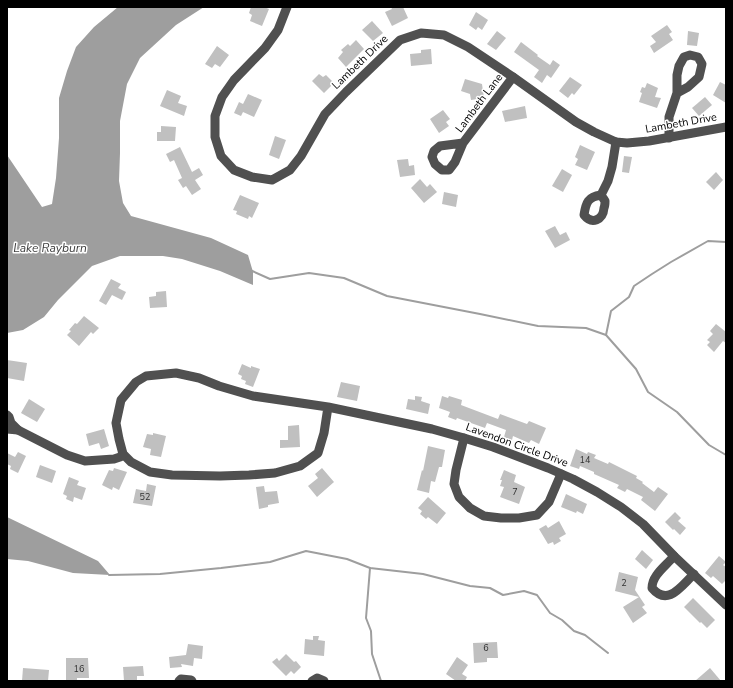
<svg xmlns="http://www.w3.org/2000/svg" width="733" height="688" font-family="'Nunito Sans',sans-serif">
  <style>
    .water { fill: #9e9e9e }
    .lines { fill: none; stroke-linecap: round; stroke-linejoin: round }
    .stream { stroke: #9e9e9e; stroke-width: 2 }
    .building { fill: #c0c0c0 }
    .minor { stroke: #505050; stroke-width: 9 }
    .labels { text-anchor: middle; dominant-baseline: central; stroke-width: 3; stroke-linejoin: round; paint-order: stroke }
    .number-label { font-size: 9px; fill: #303030 }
    .street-label { font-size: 11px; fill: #000; stroke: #fff }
    .water-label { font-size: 12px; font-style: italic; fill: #3f3f3f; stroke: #fff }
  </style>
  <rect width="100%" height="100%" fill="#fff"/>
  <g class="water">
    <polygon points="118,7 204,7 176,25 140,58 127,84 120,121 120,153 119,181 123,203 131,216 211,238 248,255 253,272 253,285 220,271 182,259 163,256 120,256 92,266 58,300 44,317 23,330 7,333 7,155 42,207 52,204 56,178 59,138 59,98 67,71 76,47 94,27"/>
    <polygon points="7,517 98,561 110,575 73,573 28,561 7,559"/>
  </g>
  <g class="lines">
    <g class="stream">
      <polyline points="250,270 270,279 309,273 344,278 387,296 480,314 538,326 586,328 606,335 636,369 648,392 677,412 709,445 726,455"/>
      <polyline points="606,335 611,311 629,297 634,286 652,274 671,262 708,241 726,242"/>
      <polyline points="370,568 366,618 371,631 372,654 381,681"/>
      <polyline points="109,575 160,574 221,568 270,562 306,551 347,559 370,568 423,574 470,586 490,588 503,595 524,591 537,595 550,613 562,620 574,631 585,635 608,653"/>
    </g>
  </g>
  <g class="building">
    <polygon points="251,7 264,7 269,9 262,26 250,21 252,15 249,13"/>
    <polygon points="391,7 403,7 408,18 392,26 385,12 392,9"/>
    <polygon points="476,12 488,20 482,30 478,27 476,30 469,25"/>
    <polygon points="372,21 383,33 373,41 362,30"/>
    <polygon points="667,25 672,32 669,34 673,40 654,53 650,46 656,42 651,36"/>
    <polygon points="497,31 506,38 496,50 487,44"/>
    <polygon points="688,31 699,33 697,46 687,45"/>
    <polygon points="356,40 364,49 346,67 338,58 343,52 341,50 348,44 350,46"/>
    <polygon points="521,42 538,55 537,56 550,65 553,60 560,65 551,78 547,75 542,83 534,77 539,70 514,52"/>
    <polygon points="217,46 229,55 220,67 215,64 212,68 205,64"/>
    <polygon points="431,49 432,64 411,66 410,54 421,53 421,50"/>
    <polygon points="319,74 323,77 326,75 332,81 330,84 331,86 324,93 312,81"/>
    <polygon points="570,77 582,85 574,95 572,93 568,98 559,91"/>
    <polygon points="465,79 482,84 484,98 471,100 470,94 461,91"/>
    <polygon points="720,82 726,85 726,103 713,95"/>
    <polygon points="647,83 658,88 655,97 661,98 657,108 639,102 642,93 640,92 642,87 645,88"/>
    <polygon points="167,90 181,96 178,103 187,106 184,116 160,106"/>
    <polygon points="248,94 262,100 254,117 243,112 241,116 234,113 239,102 243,104"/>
    <polygon points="705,97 712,105 699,116 692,108"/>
    <polygon points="525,106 527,118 505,122 502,111"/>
    <polygon points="443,110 450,119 446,122 449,126 439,133 430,119"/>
    <polygon points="161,126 176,127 175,141 157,141 157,132 161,132"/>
    <polygon points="275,136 286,140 279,159 269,155"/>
    <polygon points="580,145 595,152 587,170 575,165 578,159 575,157"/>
    <polygon points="180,147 192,172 199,168 203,175 195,180 201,189 192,195 186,186 183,188 178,180 182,178 174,160 170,162 166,154"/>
    <polygon points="624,156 632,157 629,173 622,172"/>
    <polygon points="408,159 409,166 414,165 415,175 400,177 397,160"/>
    <polygon points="562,169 572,175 563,192 552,186"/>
    <polygon points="716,172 723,180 714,190 706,182"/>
    <polygon points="420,179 427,187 430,184 437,192 424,203 411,188"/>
    <polygon points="444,192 458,195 456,207 442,204"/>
    <polygon points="240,195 259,203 252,218 249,216 248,219 236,214 237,211 233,210"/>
    <polygon points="555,226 560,235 566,232 570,240 555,248 545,231"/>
    <polygon points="111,279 121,284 118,288 126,292 122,300 112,295 106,305 99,301"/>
    <polygon points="166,291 167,307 150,308 149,297 156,296 156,292"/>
    <polygon points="84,316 99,328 93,334 91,332 79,346 67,335 71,331 69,330 75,323 77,324"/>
    <polygon points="716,324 726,332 726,343 723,341 714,352 707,345 710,342 707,340 713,334 710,331"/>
    <polygon points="7,360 27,363 24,381 7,378"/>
    <polygon points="242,364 251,368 251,366 260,369 253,387 245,384 246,381 241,379 242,376 238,374"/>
    <polygon points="341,382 360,386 357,401 337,397"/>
    <polygon points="415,396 422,397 421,401 430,404 428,414 406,409 408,399 415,400"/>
    <polygon points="442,396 448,398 449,396 462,400 461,405 498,419 500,414 527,424 529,421 546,428 539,444 531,440 529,443 513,436 512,440 504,437 506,430 487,423 485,428 457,418 456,420 448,417 450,412 439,408"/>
    <polygon points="29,399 45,409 37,422 21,413"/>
    <polygon points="299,425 300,447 280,448 280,440 288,440 288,426"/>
    <polygon points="104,429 109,446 101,449 99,443 89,446 86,434"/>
    <polygon points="153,433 166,436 161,457 150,455 151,449 143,447 147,434 153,435"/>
    <polygon points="428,446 445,450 442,467 439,467 435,482 431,481 429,493 417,490 422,470 423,471"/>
    <polygon points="576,449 587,454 588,452 596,455 594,458 608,464 609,462 637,476 636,478 643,482 642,483 654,492 658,487 668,494 655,511 641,500 643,497 627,489 625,492 617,488 619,485 594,474 594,472 580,466 579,469 570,466"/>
    <polygon points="18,452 26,456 18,473 10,469 11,466 7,464 7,453 15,457"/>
    <polygon points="40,465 56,471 52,483 36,477"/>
    <polygon points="114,468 127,472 119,490 113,487 112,490 102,485 109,470 113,471"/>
    <polygon points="322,468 334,482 317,497 308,486 318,478 315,474"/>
    <polygon points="504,470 516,475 514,482 525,487 519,504 500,497 504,487 500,486 502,480 500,480"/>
    <polygon points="69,477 79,481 77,485 86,488 82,500 74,497 73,502 66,499 67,496 63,494"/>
    <polygon points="147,484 156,486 152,506 133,503 136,489 146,491"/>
    <polygon points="264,486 265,492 277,491 279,503 268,505 268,507 259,509 256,487"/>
    <polygon points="566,494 587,504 583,514 577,511 576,513 561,507"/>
    <polygon points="428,497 446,513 437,524 428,517 426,519 420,514 422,511 418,508"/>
    <polygon points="675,512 681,518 678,521 686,528 680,535 674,529 673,530 665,522"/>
    <polygon points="559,521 566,534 559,538 561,541 554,545 553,542 548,544 539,529 546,525 548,528"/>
    <polygon points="642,550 653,560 646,569 635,559"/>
    <polygon points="719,556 726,562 723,565 726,567 726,580 722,584 713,576 711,578 705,573"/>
    <polygon points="619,572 638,577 635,590 645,605 642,607 647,613 633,623 623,607 639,597 615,591"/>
    <polygon points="693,598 715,620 707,628 701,622 700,623 684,607"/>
    <polygon points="313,636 319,636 318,640 325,641 324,656 304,654 305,639 313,640"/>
    <polygon points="497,642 498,658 487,658 487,662 474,663 473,643"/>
    <polygon points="188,644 203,646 202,659 194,658 193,666 181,664 182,667 170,668 169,657 186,655"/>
    <polygon points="286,654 294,662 296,661 301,667 294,674 291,671 286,676 272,662 277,658 279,661"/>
    <polygon points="457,657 468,665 462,674 467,677 465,681 456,681 446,674"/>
    <polygon points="66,658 88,658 89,678 77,678 77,680 66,680"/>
    <polygon points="143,666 144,676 137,676 137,680 124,681 123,667"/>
    <polygon points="23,668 49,670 48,681 22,681"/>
    <polygon points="710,668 721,681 695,681"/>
  </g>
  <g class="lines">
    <g class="minor">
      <polyline points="287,7 278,30 265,48 234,80 222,97 215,116 215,137 221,156 234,170 252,177 272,180 290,170 301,156 325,114 346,92 400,40 421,33 444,35 468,47 513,77 576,122 594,132 616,142 627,143 649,141 726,127"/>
      <polyline points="669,138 669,117 677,93 688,87 699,77 702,64 698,57 690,55 684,57 679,66 677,75 677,93"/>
      <polyline points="463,143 455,162 449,170 442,170 435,164 432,157 434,151 440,146 463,143 513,77"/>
      <path d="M601 195C602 197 604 199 605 201 605 202 605 206 604 208 603 220 592 225 584 215 586 202 588 197 601 195L608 181 612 167 616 142"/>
      <polyline points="328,407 324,433 318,453 300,466 275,473 249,475 220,476 172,475 150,472 131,462 123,454 119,439 116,423 121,400 136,382 146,376 176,373 199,378 219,386 253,396 328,407 432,429 464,438 493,447 548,468 573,479 597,492 621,507 643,524 674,556 726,605"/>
      <polyline points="7,415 9,417 11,423 18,430"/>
      <polyline points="7,429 18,430 67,455 85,461 114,459 120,457 123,454"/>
      <polyline points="464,438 456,470 454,484 459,497 470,508 484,516 501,518 519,518 537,515 549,502 561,474"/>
      <path d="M674 556C666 566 652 575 652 588 668 607 681 586 694 574"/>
      <polyline points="179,681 181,679 191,680 192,681"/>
      <polyline points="312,681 317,678 324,681"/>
    </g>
  </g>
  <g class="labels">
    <g class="number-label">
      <text x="585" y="460">14</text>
      <text x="515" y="492">7</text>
      <text x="145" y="497">52</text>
      <text x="624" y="583">2</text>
      <text x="486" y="648">6</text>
      <text x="79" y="669">16</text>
    </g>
    <g class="street-label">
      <text transform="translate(360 62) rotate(-44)">Lambeth Drive</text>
      <text transform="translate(479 103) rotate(-53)">Lambeth Lane</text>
      <text transform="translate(681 123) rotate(-10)">Lambeth Drive</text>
      <text transform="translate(517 445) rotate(20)">Lavendon Circle Drive</text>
    </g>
    <g class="water-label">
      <text x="50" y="248">Lake Rayburn</text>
    </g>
  </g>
  <rect width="733" height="688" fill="none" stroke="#000000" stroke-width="16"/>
</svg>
